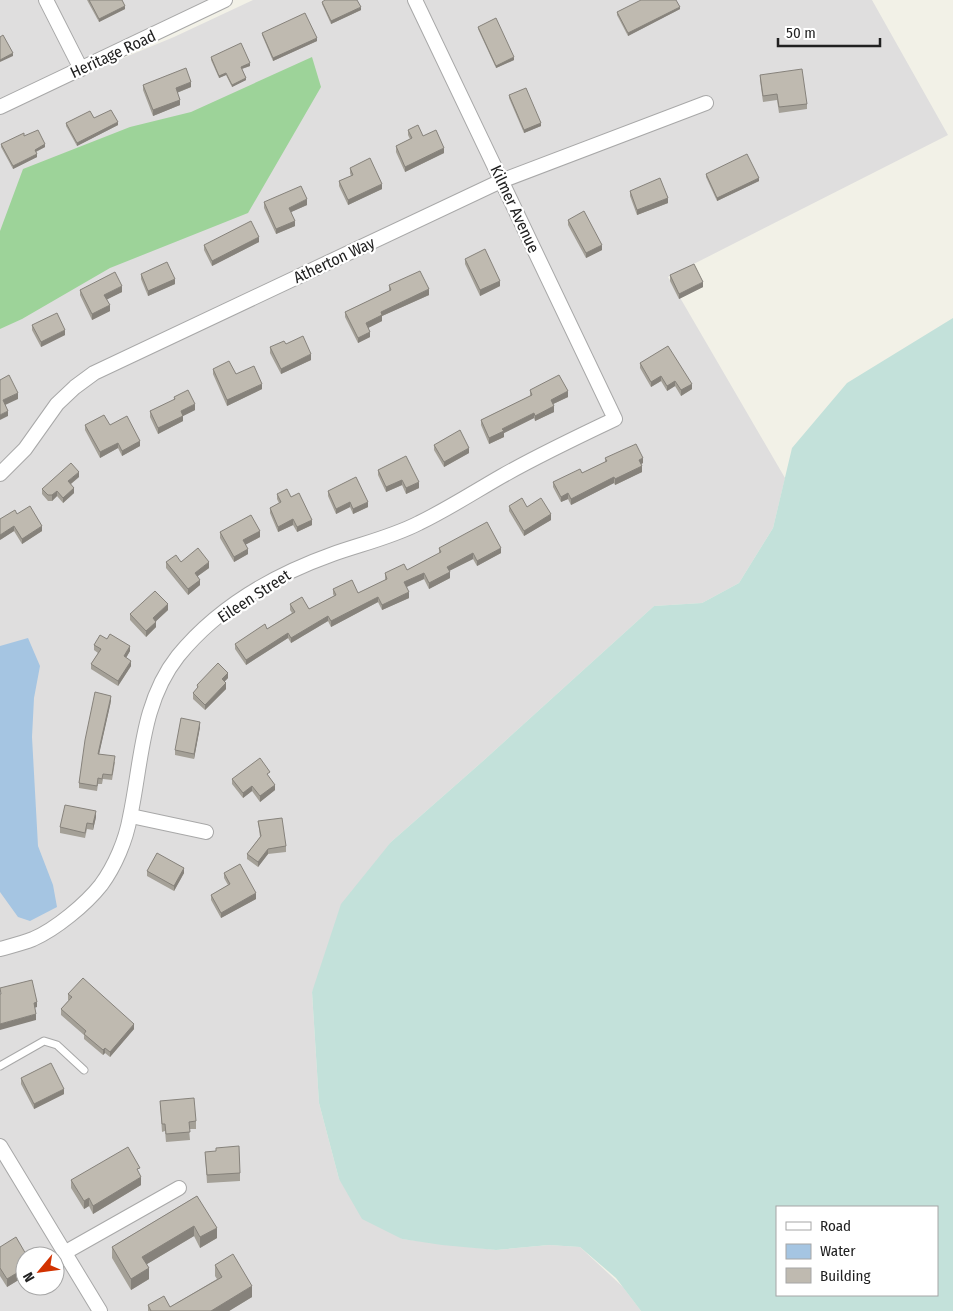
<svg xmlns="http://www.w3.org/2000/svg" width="953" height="1311" font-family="'Fira Sans Condensed',sans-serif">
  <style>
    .residential { fill: #dfdede; fill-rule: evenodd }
    .forest { fill: #9dd399 }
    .wetland { fill: #c3e1da; fill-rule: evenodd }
    .water { fill: #a5c5e2 }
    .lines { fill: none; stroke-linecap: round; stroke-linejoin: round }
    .service-casing { stroke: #a8a8a8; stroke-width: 9 }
    .minor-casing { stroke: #a8a8a8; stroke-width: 16 }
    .service { stroke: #fff; stroke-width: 7 }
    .minor { stroke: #fff; stroke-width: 14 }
    .wall { fill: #a4a097 }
    .shaded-wall { fill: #86827b }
    .building { fill: #bfbab0; stroke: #86827b }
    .labels { text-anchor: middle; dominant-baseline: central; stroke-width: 4.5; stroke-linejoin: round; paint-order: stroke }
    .street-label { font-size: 16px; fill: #212121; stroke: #fff }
  </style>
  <rect width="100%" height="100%" fill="#f2f1e7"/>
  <g class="residential">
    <polygon points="0,0 219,0 0,103"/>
    <path d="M253 0H872L948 135 668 277 785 478 773 528 739 583 702 603 654 606 483 761 391 842 312 992 319 1103 339 1179 402 1239 496 1250 549 1245 580 1247 623 1287 641 1311H0V109L174 37ZM25 1256H55V1286H25Z"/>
  </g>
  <polygon class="forest" points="312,57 321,87 248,213 110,268 22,319 0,329 0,231 23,169 130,127 191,112"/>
  <path class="wetland" d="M953 318V1311H641L616 1278 580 1247 549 1245 496 1250 442 1245 402 1239 362 1219 339 1179 319 1103 312 992 341 904 391 842 483 761 654 606 702 603 739 583 773 528 792 448 847 383ZM777 1207H937V1295H777Z"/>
  <polygon class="water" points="28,638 40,666 34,698 32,737 38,846 53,885 57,907 30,921 18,917 0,892 0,646"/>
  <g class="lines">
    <defs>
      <polyline id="service" points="0,1066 44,1041 57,1045 84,1070"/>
      <g id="minor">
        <polyline points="46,0 81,69"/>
        <polyline points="0,107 225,0"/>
        <polyline points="0,474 25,449 57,404 75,387 94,373 501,181 706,103"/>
        <polyline points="131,816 206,832"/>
        <path d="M0 949C11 946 23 943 33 939 56 929 86 904 101 885 115 866 126 840 130 817 142 761 141 703 178 656 218 607 274 575 333 554 361 544 392 537 419 523 448 509 474 492 502 476 539 455 577 437 615 419L415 0"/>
        <polyline points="0,1146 100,1311"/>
        <polyline points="64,1253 179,1188"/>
      </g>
    </defs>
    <use href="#service" class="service-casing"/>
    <use href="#minor" class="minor-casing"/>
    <use href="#service" class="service"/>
    <use href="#minor" class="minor"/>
  </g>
  <g class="wall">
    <polygon points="87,0 122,0 125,9 99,22"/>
    <polygon points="322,2 361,10 331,24 322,4"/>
    <polygon points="680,9 628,36 617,15 617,12"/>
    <polygon points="478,27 514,60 496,68 478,29"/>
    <polygon points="262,33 317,41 273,61 262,35"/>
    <polygon points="211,57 250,66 242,69 246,80 232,87 226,75 219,78 211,60"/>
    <polygon points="760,75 807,104 807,109 779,113 777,100 763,102 760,80"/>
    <polygon points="143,85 191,87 177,93 180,105 153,116 143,90"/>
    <polygon points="509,95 541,126 524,133 509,98"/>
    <polygon points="94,118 118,125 77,146 66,126 66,123"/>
    <polygon points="408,130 444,153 405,172 396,152 396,146 410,139 408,135"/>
    <polygon points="1,144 45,147 36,152 37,157 13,169 1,147"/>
    <polygon points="350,168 382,189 348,205 339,186 339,181 351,176 350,173"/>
    <polygon points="706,174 759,181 717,201 706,177"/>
    <polygon points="630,191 668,203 637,215 630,196"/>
    <polygon points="264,202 307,205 291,212 295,226 276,234 264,208"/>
    <polygon points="568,220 602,250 586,258 568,225"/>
    <polygon points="259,242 212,266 204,250 204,245"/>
    <polygon points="465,259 500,286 480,296 465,264"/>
    <polygon points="141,274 175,284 148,296 141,279"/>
    <polygon points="670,275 703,287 679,299 670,281"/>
    <polygon points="389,285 429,295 382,316 382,321 368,328 370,337 358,343 345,317 345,312 389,291"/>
    <polygon points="80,290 122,292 107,299 110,311 92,320 80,295"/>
    <polygon points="32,325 65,335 41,347 32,330"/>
    <polygon points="286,344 311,360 281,374 270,353 270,347"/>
    <polygon points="640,363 692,389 681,396 675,386 667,391 661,381 651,387 640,368"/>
    <polygon points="213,369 236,374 262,389 227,406 213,374"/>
    <polygon points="530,390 568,397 553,404 554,412 535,421 534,418 504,433 504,437 489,444 481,425 481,420 530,396"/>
    <polygon points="174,397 195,410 183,416 183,421 158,434 150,417 150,411 174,400"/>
    <polygon points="85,425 110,425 140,446 122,456 118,448 100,458 85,430"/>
    <polygon points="434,445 469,453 444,467 434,450"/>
    <polygon points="605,458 643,463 641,464 642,472 615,485 614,483 571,505 568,499 561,502 553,487 553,482 582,473 605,462"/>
    <polygon points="378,470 419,488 406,494 402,485 386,492 378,475"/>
    <polygon points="79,477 71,484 74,493 63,503 57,496 52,501 48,501 42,494 42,489"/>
    <polygon points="328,491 368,507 353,514 350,507 336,514 328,496"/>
    <polygon points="277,494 291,497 312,525 297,532 293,525 278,532 270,513 270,508 279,503 277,499"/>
    <polygon points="509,506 527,507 551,520 524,536 509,511"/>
    <polygon points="17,514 42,531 22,544 14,531 0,540"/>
    <polygon points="220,532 260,537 245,545 248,554 234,562 220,538"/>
    <polygon points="439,548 501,553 477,566 473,559 449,571 450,578 429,589 424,579 407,587 409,598 382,610 378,602 331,627 328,621 291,643 288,638 246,665 235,649 235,644 267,629 292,613 290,610 290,604 309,609 334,596 333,594 333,589 358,593 385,580 385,573 407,570 439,554"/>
    <polygon points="166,562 181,562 209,568 198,576 200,585 188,595 166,568"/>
    <polygon points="168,610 156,621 156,627 146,637 130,620 130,614"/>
    <polygon points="107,639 130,651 126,658 131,666 118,686 91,669 91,664 98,653 94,650 94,645"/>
    <polygon points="228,678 224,682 226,689 205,710 193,699 193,693 197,689 197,685"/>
    <polygon points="111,701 99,754 115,762 112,780 103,779 102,784 98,784 97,791 79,788 79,783"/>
    <polygon points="200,727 194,759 175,755 175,750"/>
    <polygon points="270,777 270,778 275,790 260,802 252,791 243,798 232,784 232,779"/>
    <polygon points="96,817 93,830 87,829 85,838 60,833 60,827"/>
    <polygon points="258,821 286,846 286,852 268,854 258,867 247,859 247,854 260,837"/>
    <polygon points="147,871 184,873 174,891 147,876"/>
    <polygon points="224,873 256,899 221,918 211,900 211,895 228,885 224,878"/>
    <polygon points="68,994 134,1029 110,1057 105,1053 103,1055 84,1039 84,1035 61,1015 61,1009 69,1000 68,1000"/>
    <polygon points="21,1078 64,1094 34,1109 21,1084"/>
    <polygon points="160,1101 196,1121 196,1129 189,1129 190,1140 166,1142 165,1131 162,1132"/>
    <polygon points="205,1152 240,1173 240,1181 207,1183"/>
    <polygon points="140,1174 141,1185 93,1214 89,1206 84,1209 71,1188 71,1180"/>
    <polygon points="197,1196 217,1238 200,1248 194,1236 147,1264 149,1279 131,1290 112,1258 112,1247"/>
    <polygon points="0,1247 25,1256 25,1276 7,1287 0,1276"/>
    <polygon points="215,1265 252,1297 229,1311 148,1311 148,1305 170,1307 217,1279 215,1276"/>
  </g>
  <g class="shaded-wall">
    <polygon points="125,6 125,9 99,22 99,19"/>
    <polygon points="361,7 361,10 331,24 331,21"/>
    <polygon points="680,7 680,9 628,36 628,33"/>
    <polygon points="317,38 317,41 273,61 273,58"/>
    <polygon points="13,53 13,56 0,62 0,60"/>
    <polygon points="514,57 514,60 496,68 496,66"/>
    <polygon points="250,63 250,66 241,69 241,67"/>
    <polygon points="226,73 226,75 219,78 219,76"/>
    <polygon points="246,78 246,80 232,87 232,85"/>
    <polygon points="191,82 191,87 176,93 176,88"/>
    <polygon points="180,100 180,105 153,116 153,110"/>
    <polygon points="118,122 118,125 77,146 77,143"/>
    <polygon points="541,123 541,126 524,133 524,130"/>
    <polygon points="45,144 45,147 35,152 35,150"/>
    <polygon points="444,148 444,153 405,172 405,167"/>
    <polygon points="37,154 37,157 13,169 13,166"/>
    <polygon points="759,178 759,181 717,201 717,198"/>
    <polygon points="382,184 382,189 348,205 348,200"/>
    <polygon points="668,198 668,203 637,215 637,210"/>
    <polygon points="307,199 307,205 289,213 289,208"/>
    <polygon points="295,221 295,226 276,234 276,229"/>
    <polygon points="259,237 259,242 212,266 212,261"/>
    <polygon points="602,245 602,250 586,258 586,253"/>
    <polygon points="175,279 175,284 148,296 148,291"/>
    <polygon points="500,281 500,286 480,296 480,290"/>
    <polygon points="703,282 703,287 679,299 679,294"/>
    <polygon points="122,286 122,292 104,301 104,295"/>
    <polygon points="429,289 429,295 382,316 382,321 366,329 366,323 381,312"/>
    <polygon points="110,305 110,311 92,320 92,314"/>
    <polygon points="65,330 65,335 41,347 41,342"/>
    <polygon points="370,332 370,337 358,343 358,338"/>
    <polygon points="311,354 311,360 281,374 281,369"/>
    <polygon points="661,376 661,381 651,387 651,382"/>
    <polygon points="675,381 675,386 667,391 667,386"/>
    <polygon points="262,384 262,389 227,406 227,400"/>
    <polygon points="692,384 692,389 681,396 681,390"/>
    <polygon points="568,391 568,397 551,405 551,400"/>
    <polygon points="18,393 18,399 3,406 3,400"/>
    <polygon points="195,404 195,410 181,417 181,411"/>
    <polygon points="554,406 554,412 535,421 535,416"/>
    <polygon points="8,411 8,416 0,420 0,415"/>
    <polygon points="534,413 534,418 504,433 504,437 489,444 489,438 502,429"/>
    <polygon points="183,416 183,421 158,434 158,428"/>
    <polygon points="140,441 140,446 122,456 122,451"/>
    <polygon points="118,443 118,448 100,458 100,452"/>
    <polygon points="469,448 469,453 444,467 444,462"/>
    <polygon points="643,458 643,463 639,465 639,460"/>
    <polygon points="642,466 642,472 615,485 615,479"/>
    <polygon points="79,472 79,477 68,486 68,481"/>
    <polygon points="614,477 614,483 571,505 571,499"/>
    <polygon points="402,480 402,485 386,492 386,487"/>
    <polygon points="419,482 419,488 406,494 406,488"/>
    <polygon points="74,488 74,493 63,503 63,498"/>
    <polygon points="57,491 57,496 52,501 52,495"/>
    <polygon points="568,493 568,499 561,502 561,497"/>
    <polygon points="350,502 350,507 336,514 336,509"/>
    <polygon points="368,502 368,507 353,514 353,509"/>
    <polygon points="551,514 551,520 524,536 524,531"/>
    <polygon points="293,519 293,525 278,532 278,527"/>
    <polygon points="312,520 312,525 297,532 297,527"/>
    <polygon points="14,526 14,531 0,540 0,535"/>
    <polygon points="42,526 42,531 22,544 22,539"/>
    <polygon points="260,531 260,537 243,546 243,540"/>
    <polygon points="501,548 501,553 477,566 477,561"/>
    <polygon points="248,549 248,554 234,562 234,557"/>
    <polygon points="473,553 473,559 447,572 447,567"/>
    <polygon points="209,562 209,568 195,578 195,573"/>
    <polygon points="450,572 450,578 429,589 429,583"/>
    <polygon points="424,573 424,579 404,588 404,582"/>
    <polygon points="200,580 200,585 188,595 188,589"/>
    <polygon points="409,592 409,598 382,610 382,605"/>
    <polygon points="378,597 378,602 331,627 331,621"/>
    <polygon points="168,604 168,610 153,624 153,618"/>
    <polygon points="328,616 328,621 291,643 291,638"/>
    <polygon points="156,622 156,627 146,637 146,631"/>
    <polygon points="288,633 288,638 246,665 246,660"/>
    <polygon points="130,646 130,651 124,661 124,656"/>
    <polygon points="131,661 131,666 118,686 118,681"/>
    <polygon points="228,673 228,678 222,684 222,679"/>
    <polygon points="226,683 226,689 205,710 205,705"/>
    <polygon points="111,696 111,701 98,759 98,754"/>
    <polygon points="200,722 200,727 194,759 194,754"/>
    <polygon points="275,785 275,790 260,802 260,796"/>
    <polygon points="252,786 252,791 243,798 243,793"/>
    <polygon points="96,811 96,817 93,830 93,824"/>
    <polygon points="268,849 268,854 258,867 258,862"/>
    <polygon points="184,868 184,873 174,891 174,886"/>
    <polygon points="256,893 256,899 221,918 221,913"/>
    <polygon points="37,1002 37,1007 34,1008 34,1003"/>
    <polygon points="36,1014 36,1020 0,1030 0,1024"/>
    <polygon points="134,1024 134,1029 110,1057 110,1052"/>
    <polygon points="105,1048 105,1053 103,1055 103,1050"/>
    <polygon points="64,1089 64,1094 34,1109 34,1104"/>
    <polygon points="141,1177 141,1185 93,1214 93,1206"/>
    <polygon points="89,1198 89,1206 84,1209 84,1201"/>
    <polygon points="194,1226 194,1236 142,1267 142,1257"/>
    <polygon points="217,1228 217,1238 200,1248 200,1237"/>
    <polygon points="25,1268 25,1276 7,1287 7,1279"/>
    <polygon points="149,1268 149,1279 131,1290 131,1279"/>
    <polygon points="252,1286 252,1297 229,1311 211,1311"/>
  </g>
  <g class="building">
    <polygon points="89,0 122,0 125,6 99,19"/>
    <polygon points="325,0 357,0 361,7 331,21 322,2"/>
    <polygon points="641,0 676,0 680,7 628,33 617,12"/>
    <polygon points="305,13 317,38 273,58 262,33"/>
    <polygon points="496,18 514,57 496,66 478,27"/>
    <polygon points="3,35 13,53 0,60 0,37"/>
    <polygon points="241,43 250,63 241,67 246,78 232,85 226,73 219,76 211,57"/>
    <polygon points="186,68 191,82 176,88 180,100 153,110 143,85"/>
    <polygon points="802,69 807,104 779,107 777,94 763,96 760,75"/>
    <polygon points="526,88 541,123 524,130 509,95"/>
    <polygon points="111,110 118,122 77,143 66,123 90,111 94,118"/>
    <polygon points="418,125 423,136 436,130 444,148 405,167 396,146 412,138 408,130"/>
    <polygon points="38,130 45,144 35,150 37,154 13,166 1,144 24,133 24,136"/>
    <polygon points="747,154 759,178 717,198 706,174"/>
    <polygon points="370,158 382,184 348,200 339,181 353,175 350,168"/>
    <polygon points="660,178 668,198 637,210 630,191"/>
    <polygon points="301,186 307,199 289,208 295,221 276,229 264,202"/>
    <polygon points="584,211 602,245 586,253 568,220"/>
    <polygon points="251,221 259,237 212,261 204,245"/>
    <polygon points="485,249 500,281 480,290 465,259"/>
    <polygon points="167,262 175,279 148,291 141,274"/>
    <polygon points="694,264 703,282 679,294 670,275"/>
    <polygon points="420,271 429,289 381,312 382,315 366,323 370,332 358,338 345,312 391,290 389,285"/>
    <polygon points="115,272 122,286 104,295 110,305 92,314 80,290"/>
    <polygon points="57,313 65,330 41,342 32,325"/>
    <polygon points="303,336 311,354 281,369 270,347 284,341 286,344"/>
    <polygon points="668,346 692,384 681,390 675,381 667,386 661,376 651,382 640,363"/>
    <polygon points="229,361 236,374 254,366 262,384 227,400 213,369"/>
    <polygon points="9,375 18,393 3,400 8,411 0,415 0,380"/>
    <polygon points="559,375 568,391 551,400 554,406 535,416 534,413 502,429 504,431 489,438 481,420 532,395 530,390"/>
    <polygon points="188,390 195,404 181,411 183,416 158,428 150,411 175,399 174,397"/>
    <polygon points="104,415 110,425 127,416 140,441 122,451 118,443 100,452 85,425"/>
    <polygon points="460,430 469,448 444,462 434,445"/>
    <polygon points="636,444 643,458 639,460 642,466 615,479 614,477 571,499 568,493 561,497 553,482 580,469 582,473 607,461 605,458"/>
    <polygon points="406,456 419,482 406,488 402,480 386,487 378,470"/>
    <polygon points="71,463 79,472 68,481 74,488 63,498 57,491 52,495 48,495 42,489"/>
    <polygon points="356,477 368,502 353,509 350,502 336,509 328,491"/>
    <polygon points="287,489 291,497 299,493 312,520 297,527 293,519 278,527 270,508 281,502 277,494"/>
    <polygon points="522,498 527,507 541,498 551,514 524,531 509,506"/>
    <polygon points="30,506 42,526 22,539 14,526 0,535 0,519 15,510 17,514"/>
    <polygon points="251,515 260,531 243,540 248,549 234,557 220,532"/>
    <polygon points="487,522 501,548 477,561 473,553 447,567 450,572 429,583 424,573 404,582 409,592 382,605 378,597 331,621 328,616 291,638 288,633 246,660 235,644 265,624 267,629 295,612 290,604 302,597 309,609 336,595 333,589 352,580 358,593 387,579 385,573 404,564 407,570 441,552 439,548"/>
    <polygon points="198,548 209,562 195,573 200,580 188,589 166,562 176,555 181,562"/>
    <polygon points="155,591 168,604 153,618 156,622 146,631 130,614"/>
    <polygon points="110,634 130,646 124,656 131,661 118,681 91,664 101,649 94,645 100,635 107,639"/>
    <polygon points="218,663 228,673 222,679 226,683 205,705 193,693 198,687 197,685"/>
    <polygon points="95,692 111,696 98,754 115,756 112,775 103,774 102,779 98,778 97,786 79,783 85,740"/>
    <polygon points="181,718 200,722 194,754 175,750"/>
    <polygon points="260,758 270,772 267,774 275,785 260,796 252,786 243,793 232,779"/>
    <polygon points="65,805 96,811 93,824 87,823 85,833 60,827"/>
    <polygon points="282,818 286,846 268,849 258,862 247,854 261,836 258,821"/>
    <polygon points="157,853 184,868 174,886 147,871"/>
    <polygon points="240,864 256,893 221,913 211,895 230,884 224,873"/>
    <polygon points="83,978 134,1024 110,1052 105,1048 103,1050 84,1034 86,1031 61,1009 72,997 68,994"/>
    <polygon points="32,980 37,1002 34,1003 36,1014 0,1024 0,994 1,994 0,988"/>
    <polygon points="51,1063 64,1089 34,1104 21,1078"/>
    <polygon points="194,1098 196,1121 189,1122 190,1132 166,1134 165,1124 162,1124 160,1101"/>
    <polygon points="239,1146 240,1173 207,1175 205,1152 216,1151 216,1148"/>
    <polygon points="128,1147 140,1168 137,1169 141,1177 93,1206 89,1198 84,1201 71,1180"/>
    <polygon points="197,1196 217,1228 200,1237 194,1226 142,1257 149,1268 131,1279 112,1247"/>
    <polygon points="16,1237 27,1256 25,1256 25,1268 7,1279 0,1268 0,1247"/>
    <polygon points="233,1254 252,1286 211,1311 151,1311 148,1305 164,1296 170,1307 222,1277 215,1265"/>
  </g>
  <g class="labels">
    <g class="street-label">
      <text transform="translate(113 54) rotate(-25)">Heritage Road</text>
      <text transform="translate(515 209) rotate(65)">Kilmer Avenue</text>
      <text transform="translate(334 260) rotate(-25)">Atherton Way</text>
      <text transform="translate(254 596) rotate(-33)">Eileen Street</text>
    </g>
  </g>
  <rect x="776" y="1206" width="162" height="90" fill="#ffffff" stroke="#a6a6a6"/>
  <rect x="786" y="1222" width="25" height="8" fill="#ffffff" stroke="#a6a6a6"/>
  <text x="820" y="1231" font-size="15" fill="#212121">Road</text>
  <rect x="786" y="1244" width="25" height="15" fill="#a5c5e2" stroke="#a6a6a6"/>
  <text x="820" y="1256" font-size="15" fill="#212121">Water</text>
  <rect x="786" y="1268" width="25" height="15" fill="#bfbab0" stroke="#a6a6a6"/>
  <text x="820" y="1281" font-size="15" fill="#212121">Building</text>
  <g transform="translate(40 1271) rotate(241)"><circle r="24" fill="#ffffff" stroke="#a6a6a6"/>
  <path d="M0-4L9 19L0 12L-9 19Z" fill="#d23200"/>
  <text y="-8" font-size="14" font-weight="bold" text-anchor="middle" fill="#212121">N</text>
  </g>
  <path d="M778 38v8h102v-8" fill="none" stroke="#212121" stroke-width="2.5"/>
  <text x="786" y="38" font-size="15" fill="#212121" stroke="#ffffff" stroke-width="4" paint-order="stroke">50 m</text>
</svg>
